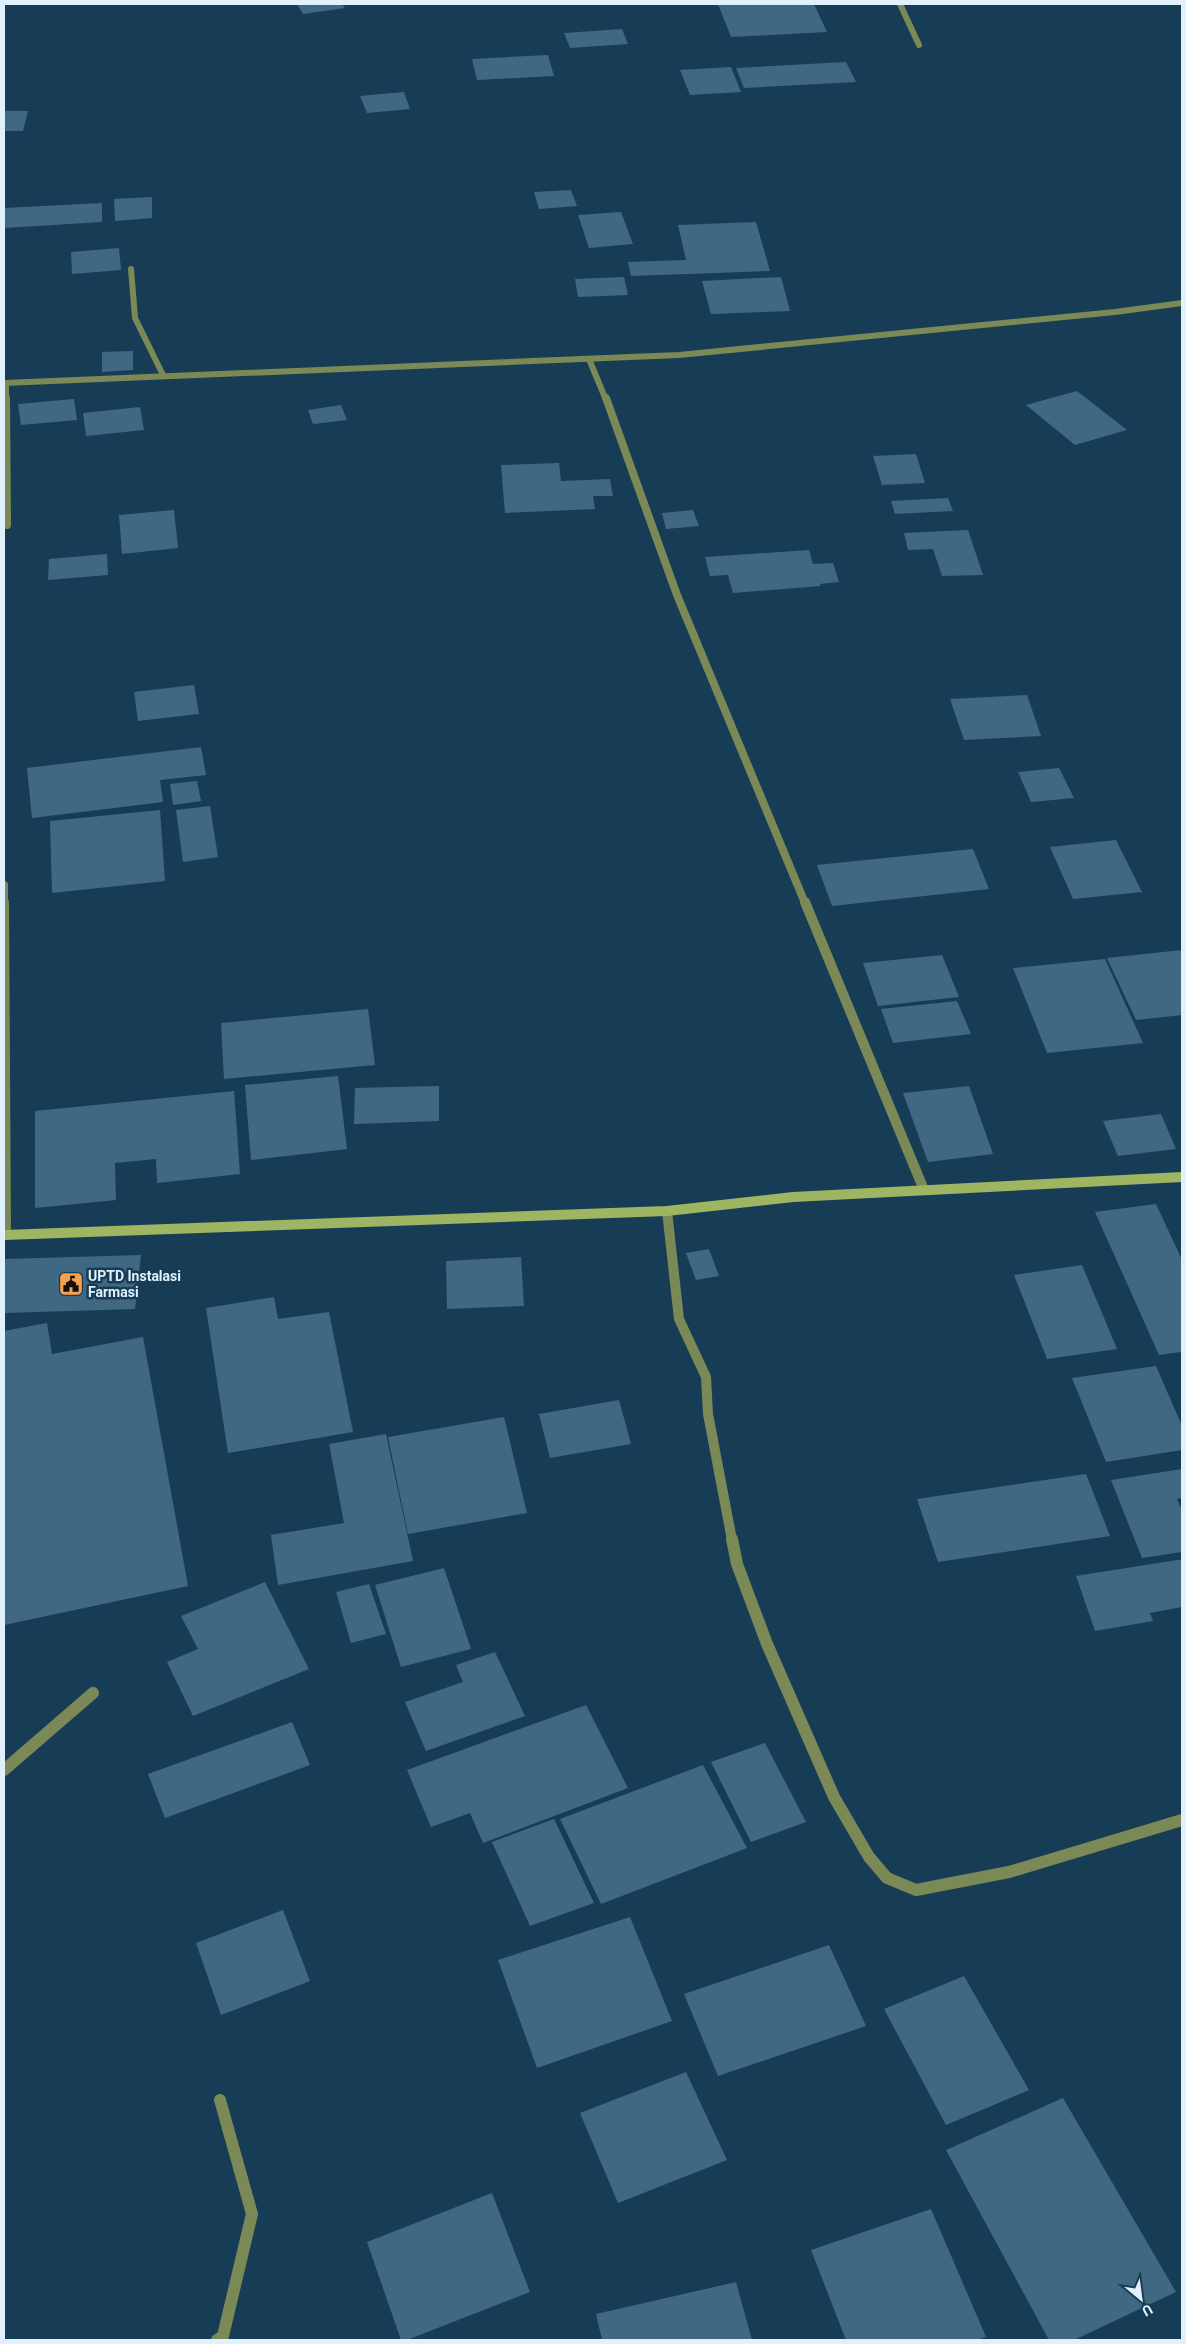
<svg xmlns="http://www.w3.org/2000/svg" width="1186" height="2344" font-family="Roboto,sans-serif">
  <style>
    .building { fill: #416883 }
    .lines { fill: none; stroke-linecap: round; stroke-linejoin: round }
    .lane-far3 { stroke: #7b8956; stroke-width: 6 }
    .lane-far2 { stroke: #7b8956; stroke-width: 8 }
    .lane-far1 { stroke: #7b8956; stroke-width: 10 }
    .lane { stroke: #7b8956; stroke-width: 12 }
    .street-far3 { stroke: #7b8956; stroke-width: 6 }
    .street-far2 { stroke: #7b8956; stroke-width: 8 }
    .street-far1 { stroke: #7b8956; stroke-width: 10 }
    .street { stroke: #7b8956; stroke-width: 12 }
    .secondary { stroke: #a0b562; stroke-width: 10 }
    .labels { text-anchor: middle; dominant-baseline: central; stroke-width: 5; stroke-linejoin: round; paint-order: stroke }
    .poi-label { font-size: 14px; font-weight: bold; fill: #e0f1fd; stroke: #173d56; text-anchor: start }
  </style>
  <rect width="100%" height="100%" fill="#173d56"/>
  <g class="building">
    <polygon points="297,4 342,4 345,8 303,14"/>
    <polygon points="718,4 814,4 827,32 731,37"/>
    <polygon points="622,29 628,44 570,48 564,33"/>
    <polygon points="548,55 554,76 477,80 472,59"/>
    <polygon points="846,62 856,82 744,88 736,68"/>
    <polygon points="731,67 741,92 690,95 680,70"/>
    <polygon points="404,92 410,109 367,113 360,96"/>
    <polygon points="4,111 28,111 23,131 4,131"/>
    <polygon points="571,190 577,206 539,209 534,192"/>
    <polygon points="152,197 152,218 115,221 114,199"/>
    <polygon points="102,203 102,222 4,228 4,208"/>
    <polygon points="621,212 633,244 589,248 578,215"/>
    <polygon points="756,222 770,271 631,276 628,262 686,260 678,225"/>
    <polygon points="119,248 121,270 72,274 71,252"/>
    <polygon points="624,277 628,295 578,297 575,279"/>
    <polygon points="781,277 790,311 711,314 702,281"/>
    <polygon points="133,351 133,370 102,372 102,352"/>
    <polygon points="1077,391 1127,430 1075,445 1026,405"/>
    <polygon points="74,399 77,420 21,425 18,404"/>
    <polygon points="341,405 347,420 313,424 308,410"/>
    <polygon points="140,407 144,430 86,436 83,413"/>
    <polygon points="916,454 925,483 882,485 873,456"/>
    <polygon points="559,463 561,481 610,479 613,496 593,496 595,509 505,513 501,465"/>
    <polygon points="948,498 953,511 895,514 891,501"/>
    <polygon points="174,510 178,548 122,554 119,515"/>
    <polygon points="693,510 699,526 666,529 662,513"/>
    <polygon points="968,530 983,575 942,576 933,549 908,550 904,533"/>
    <polygon points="809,550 813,564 833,563 839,582 820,584 821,586 733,593 728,575 710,576 705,557"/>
    <polygon points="107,554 108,575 48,580 49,559"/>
    <polygon points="194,685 199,714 138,721 134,692"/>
    <polygon points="1027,695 1041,736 964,740 950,699"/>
    <polygon points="201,747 206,775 160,780 163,802 32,818 27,768"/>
    <polygon points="1059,768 1074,798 1031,802 1018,772"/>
    <polygon points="197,781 201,801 173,805 170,784"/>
    <polygon points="210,806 218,857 183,862 176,810"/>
    <polygon points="160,810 165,881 52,893 50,821"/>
    <polygon points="1116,840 1142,892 1073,899 1050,847"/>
    <polygon points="973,849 989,889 832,906 817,865"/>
    <polygon points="1182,950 1182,1015 1136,1020 1107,958"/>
    <polygon points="942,955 959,997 878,1006 863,963"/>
    <polygon points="1105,959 1143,1043 1047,1053 1013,968"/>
    <polygon points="957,1001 971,1034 893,1043 881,1009"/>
    <polygon points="368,1009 375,1065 224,1079 221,1023"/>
    <polygon points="338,1076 347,1149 251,1160 245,1085"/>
    <polygon points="439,1086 439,1121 354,1124 355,1088"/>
    <polygon points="969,1086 993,1154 928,1162 903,1093"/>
    <polygon points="234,1091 240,1174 157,1183 156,1159 115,1163 116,1200 35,1208 35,1111"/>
    <polygon points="1161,1114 1176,1149 1118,1156 1103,1121"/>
    <polygon points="1156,1204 1182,1260 1182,1356 1181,1352 1159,1355 1095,1212"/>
    <polygon points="709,1249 719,1276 696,1280 686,1253"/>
    <polygon points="141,1255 135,1309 4,1313 4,1259"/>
    <polygon points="521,1257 524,1306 447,1309 446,1261"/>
    <polygon points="1082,1265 1117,1349 1047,1359 1014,1275"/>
    <polygon points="274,1297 278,1319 329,1312 353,1432 228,1453 206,1308"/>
    <polygon points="47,1323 52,1354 143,1337 188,1586 4,1625 4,1331"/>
    <polygon points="1156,1366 1182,1426 1182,1450 1106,1462 1072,1378"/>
    <polygon points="619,1400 631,1444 550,1458 539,1414"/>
    <polygon points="504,1417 527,1513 408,1534 388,1437"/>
    <polygon points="386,1434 413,1561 278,1585 271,1535 344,1523 329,1444"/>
    <polygon points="1182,1469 1182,1498 1177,1499 1182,1510 1182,1552 1142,1558 1111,1480"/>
    <polygon points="1086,1474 1110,1536 938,1562 917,1499"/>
    <polygon points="1177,1560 1182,1560 1182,1607 1150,1613 1153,1621 1095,1631 1076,1576"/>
    <polygon points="444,1568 471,1649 401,1667 375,1585"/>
    <polygon points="265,1582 309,1669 193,1716 167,1662 198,1649 181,1616"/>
    <polygon points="369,1584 386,1634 351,1643 336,1592"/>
    <polygon points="495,1652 525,1716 426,1751 405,1702 463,1682 456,1665"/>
    <polygon points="586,1705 628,1788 483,1843 470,1813 431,1827 407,1770"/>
    <polygon points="292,1722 310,1765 165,1818 148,1774"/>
    <polygon points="765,1743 806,1822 751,1842 711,1762"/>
    <polygon points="703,1765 747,1848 601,1904 560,1819"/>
    <polygon points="554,1819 594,1903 530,1926 492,1842"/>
    <polygon points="283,1910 310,1981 221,2015 196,1943"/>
    <polygon points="630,1917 672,2021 537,2068 498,1960"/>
    <polygon points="829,1945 866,2026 718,2076 684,1994"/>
    <polygon points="964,1976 1029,2090 946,2125 884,2009"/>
    <polygon points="686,2072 727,2160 618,2203 580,2113"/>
    <polygon points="1063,2098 1176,2292 1074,2340 1049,2340 946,2150"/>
    <polygon points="492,2193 530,2292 407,2340 401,2340 367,2242"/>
    <polygon points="931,2209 986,2337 976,2340 846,2340 811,2250"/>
    <polygon points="736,2282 752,2340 602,2340 596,2314"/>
  </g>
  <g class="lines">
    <g class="lane-far3">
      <polyline points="900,4 919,45"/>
      <polyline points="131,269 135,318 163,375"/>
      <polyline points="6,383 6,400"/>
    </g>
    <g class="lane-far2">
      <polyline points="6,398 7,525"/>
      <polyline points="4,885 4,903"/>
    </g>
    <polyline class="lane-far1" points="4,902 6,1235"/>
    <g class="lane">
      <polyline points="4,1770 93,1693"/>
      <polyline points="217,2340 223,2336 252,2214 220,2100"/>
    </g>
    <g class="street-far3">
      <polyline points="589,359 606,400"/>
      <polyline points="4,383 679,355 1115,312 1182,303"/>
    </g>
    <polyline class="street-far2" points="606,398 677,595 805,903"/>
    <g class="street-far1">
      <polyline points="805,902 924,1190"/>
      <polyline points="667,1211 679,1319 706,1377 708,1414 732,1540"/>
    </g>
    <polyline class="street" points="732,1539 737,1564 767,1644 834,1797 869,1857 887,1878 916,1890 1009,1872 1182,1820"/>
    <polyline class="secondary" points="4,1235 667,1211 793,1197 1182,1177"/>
  </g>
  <defs>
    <symbol id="civic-square" viewBox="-11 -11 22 22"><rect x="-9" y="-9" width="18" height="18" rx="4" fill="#f9a04d" stroke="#173d56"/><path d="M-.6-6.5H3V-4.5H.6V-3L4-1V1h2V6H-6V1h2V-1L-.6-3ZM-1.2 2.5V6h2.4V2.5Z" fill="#111"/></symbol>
  </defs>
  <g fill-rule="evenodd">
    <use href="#civic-square" x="57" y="1270" width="28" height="28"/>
  </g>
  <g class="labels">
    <g class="poi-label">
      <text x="88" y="1276">UPTD Instalasi<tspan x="88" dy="16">Farmasi</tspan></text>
    </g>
  </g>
  <rect width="1186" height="2344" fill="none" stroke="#e0f1fd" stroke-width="10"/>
  <g transform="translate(1141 2299) rotate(151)" stroke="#173d56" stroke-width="4" paint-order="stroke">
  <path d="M0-4L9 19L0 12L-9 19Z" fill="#e0f1fd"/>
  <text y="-8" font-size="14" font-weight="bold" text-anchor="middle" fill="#e0f1fd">U</text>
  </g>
</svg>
